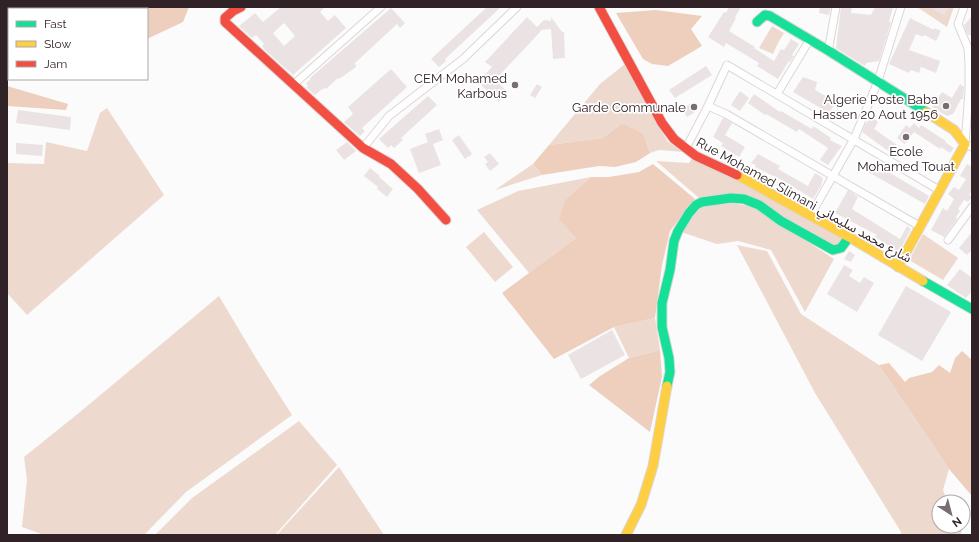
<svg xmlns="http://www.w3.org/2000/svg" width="979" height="542" font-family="Raleway,'Noto Sans Arabic',sans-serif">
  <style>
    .green { fill: #eed9cf }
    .forest { fill: #eecebd }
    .building { fill: #ebe3e3; fill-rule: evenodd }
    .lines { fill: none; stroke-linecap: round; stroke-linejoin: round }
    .street-casing { stroke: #ddd6d8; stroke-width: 9 }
    .fast-casing { stroke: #ddd6d8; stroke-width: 11 }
    .slow-casing { stroke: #ddd6d8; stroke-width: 11 }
    .jam-casing { stroke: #ddd6d8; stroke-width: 11 }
    .street { stroke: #fefefe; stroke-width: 7 }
    .fast { stroke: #16e098; stroke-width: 9 }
    .slow { stroke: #ffcf43; stroke-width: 9 }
    .jam { stroke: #f24e42; stroke-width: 9 }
    .poi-dot { fill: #786e71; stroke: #fff; stroke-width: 1.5 }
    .labels { text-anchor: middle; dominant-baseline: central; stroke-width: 3.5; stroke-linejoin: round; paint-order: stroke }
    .poi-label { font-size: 13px; fill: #312227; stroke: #fff; text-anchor: end }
    .street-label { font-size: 13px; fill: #312227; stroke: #fff }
  </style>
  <rect width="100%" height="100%" fill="#fbfbfb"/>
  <g class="green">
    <polygon points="917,7 954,7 947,27"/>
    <polygon points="772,26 784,33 778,43 773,54 759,48"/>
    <polygon points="625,64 653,117 668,142 684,152 659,150 650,153 643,133 622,123 603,138 549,145 600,84"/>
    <polygon points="107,108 164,195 27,315 7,293 7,163 44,164 46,142 87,151 100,113"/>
    <polygon points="693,157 845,239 836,248 748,196 699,198 656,161 689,163"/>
    <polygon points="533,164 542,175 495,190"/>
    <polygon points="591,177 566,199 576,238 529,273 477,210 518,191"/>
    <polygon points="731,203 756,207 777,222 834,259 805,312 771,250 738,241 717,244 681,232 686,222 703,206"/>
    <polygon points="484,232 513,267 495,282 466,247"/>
    <polygon points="923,234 958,258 943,280 909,260"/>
    <polygon points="737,245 767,251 801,314 879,365 949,469 943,490 948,502 939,502 939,526 962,526 961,535 901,535 901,532 815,393"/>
    <polygon points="219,296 254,355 292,415 186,492 144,535 44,535 22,527 27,480 24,457 80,412"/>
    <polygon points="655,318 660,350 629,358 614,327"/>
    <polygon points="299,421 337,465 275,535 155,535 192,498"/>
    <polygon points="339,467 384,535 277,535 284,527"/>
  </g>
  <g class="forest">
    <polygon points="7,7 189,7 183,22 147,39 147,9 9,9 9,41 7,41"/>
    <polygon points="656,10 702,16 691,29 702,46 668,66 652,64 643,59 616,13"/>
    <polygon points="7,86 68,104 66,110 7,106"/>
    <polygon points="622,123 643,133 650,153 636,162 615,167 599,166 542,175 533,164 549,145 603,138"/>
    <polygon points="653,164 695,199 670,231 662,265 655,318 614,327 554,359 502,293 576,238 559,219 566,199 591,177 609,177 639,172"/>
    <polygon points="660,350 662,377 650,432 589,385 600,376 629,358"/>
    <polygon points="962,351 972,360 972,496 949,469 879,365 889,363 905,382 909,378 932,372 939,365 950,373 955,358"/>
  </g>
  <g class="building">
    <path d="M281 7H325L320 12 328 21 335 15 346 28 293 75 265 50 262 46 264 44 256 35 252 38 239 26 255 13 263 22ZM284 23 295 36 284 46 273 33Z"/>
    <polygon points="487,7 501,7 445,59 446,61 439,67 431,59"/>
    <polygon points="729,7 741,7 735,17 736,18 729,31 755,47 754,48 774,61 781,49 784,50 791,39 799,44 792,55 794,56 790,62 789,61 778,79 757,66 759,63 726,43 724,47 708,37 724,12 726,13"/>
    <polygon points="820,7 831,7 829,15 819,13"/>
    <polygon points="841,7 852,7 851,13 871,15 875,7 893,7 889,22 891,22 879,61 866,63 865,66 836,48"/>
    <polygon points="930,7 949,7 944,15"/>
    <polygon points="391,8 405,23 400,28 397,24 355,63 356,67 339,79 338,78 326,89 325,88 321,90 315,95 306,87 308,86 306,83 311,79 310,78"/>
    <polygon points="972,16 972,36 967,34 964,25"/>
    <polygon points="527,17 537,27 544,20 551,21 551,17 562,32 564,32 565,58 553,59 551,29 540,30 541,31 495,80 508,92 499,102 478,82 492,67 485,62"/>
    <polygon points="910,18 934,30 934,28 941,31 936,41 924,35 923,37 916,34 909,50 940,61 936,73 921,67 919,73 911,70 909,73 889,64"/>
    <polygon points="706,66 712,75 675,98 669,90"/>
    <polygon points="391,69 407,87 362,128 365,131 360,136 344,122 353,114 348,107"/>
    <polygon points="803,77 817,82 815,90 836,102 829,113 793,92"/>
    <polygon points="537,84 542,87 535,98 530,95"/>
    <polygon points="960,84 964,87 963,99 961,99 953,114 947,116 932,107 942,92 952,98"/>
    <polygon points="740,91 749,98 740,111 731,105"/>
    <polygon points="754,94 780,112 781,111 812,129 813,126 831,138 830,140 842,146 828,165 820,160 828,148 799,129 797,132 766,114 765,115 748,103"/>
    <polygon points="428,96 437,105 401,138 403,140 394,148 391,145 388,148 379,139"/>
    <polygon points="690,104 695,112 687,117 682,109"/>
    <polygon points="18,110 71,117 70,130 16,123"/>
    <polygon points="872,116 878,122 874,129 897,145 891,153 862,132 865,125"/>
    <polygon points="723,118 732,123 725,135 745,147 739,157 721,146 723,143 713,137"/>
    <polygon points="914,123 919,128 921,125 946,141 945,142 954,148 950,153 941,147 940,149 914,132 905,144 897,138 906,125 910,128"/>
    <polygon points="439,129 443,140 433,144 441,165 419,173 410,149 428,142 425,134"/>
    <polygon points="459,135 472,154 465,159 452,140"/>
    <polygon points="347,142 356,151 344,160 336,150"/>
    <polygon points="16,143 43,145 42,156 16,154"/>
    <polygon points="490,153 499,164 490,171 485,164 488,162 484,157"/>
    <polygon points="758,154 780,166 778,169 808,186 815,173 823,178 821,186 813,199 784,181 755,167 756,165 751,163"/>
    <polygon points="873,163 929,196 925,204 868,172"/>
    <polygon points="967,164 972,167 972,190 969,195 972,197 968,202 964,200 958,209 960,211 956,217 957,219 944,237 931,230 943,208 947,211 954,199 948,194 954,187 959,190 966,179 960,176"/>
    <polygon points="370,168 380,176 379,177 393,189 387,197 377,189 378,187 364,176"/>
    <polygon points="848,190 858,197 852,209 900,239 907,226 911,229 899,252 875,237 877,235 835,213"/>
    <polygon points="972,232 972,250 967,255 959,248"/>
    <polygon points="849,251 855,255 851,262 844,259"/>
    <polygon points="844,265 853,270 849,276 860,283 864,277 874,283 857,312 827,294"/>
    <polygon points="960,269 972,278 972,291 966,298 947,285"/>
    <polygon points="906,286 951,312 922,361 878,335"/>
    <polygon points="612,330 625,355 581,379 568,355"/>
  </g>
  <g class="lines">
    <defs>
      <g id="street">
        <polyline points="964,7 958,24 968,48 969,64 969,91 965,144 972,147"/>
        <polyline points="829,51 829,46 836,7"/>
        <polyline points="293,85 381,7"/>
        <polyline points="777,94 810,39"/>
        <polyline points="708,106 726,114 921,227"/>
        <polyline points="363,148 389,116 463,59 517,7"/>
        <polyline points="686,148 708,106 727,65 939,190"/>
        <polyline points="810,216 854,139 878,81 901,7"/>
        <polyline points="948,240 972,207"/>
      </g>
      <g id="fast">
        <polyline points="757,22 765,15 770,16 829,51 926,112"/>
        <polyline points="923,281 972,309"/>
        <polyline points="667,386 670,372 669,358 662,327 662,303 670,270 674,241 678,231 689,213 696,205 702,202 731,198 744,199 759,205 781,221 833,250 841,248 849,237"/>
      </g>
      <g id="slow">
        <polyline points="737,175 849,237 923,281"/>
        <polyline points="898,267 965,144 954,130 926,112"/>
        <polyline points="626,535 641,505 653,466 667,386"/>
      </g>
      <g id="jam">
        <polyline points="241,7 233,11 225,18 225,22 363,148 391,164 418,189 446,220"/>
        <polyline points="599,7 662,123 674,139 696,156 737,175"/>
      </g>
    </defs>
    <use href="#street" class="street-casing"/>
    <use href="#fast" class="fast-casing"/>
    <use href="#slow" class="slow-casing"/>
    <use href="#jam" class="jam-casing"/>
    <use href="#street" class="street"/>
    <use href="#fast" class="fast"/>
    <use href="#slow" class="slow"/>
    <use href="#jam" class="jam"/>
  </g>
  <g class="poi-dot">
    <circle cx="515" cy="85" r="4"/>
    <circle cx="946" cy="106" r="4"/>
    <circle cx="694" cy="107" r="4"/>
    <circle cx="906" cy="137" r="4"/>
  </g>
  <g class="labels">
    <g class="poi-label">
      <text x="507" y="78">CEM Mohamed<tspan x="507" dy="15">Karbous</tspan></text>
      <text x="938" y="99">Algerie Poste Baba<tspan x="938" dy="15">Hassen 20 Aout 1956</tspan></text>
      <text x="686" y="107">Garde Communale</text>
      <text x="906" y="151" text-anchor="middle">Ecole<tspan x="906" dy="15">Mohamed Touat</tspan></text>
    </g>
    <g class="street-label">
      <text transform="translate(804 200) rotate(29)">Rue Mohamed Slimani شارع محمد سليماني</text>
    </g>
  </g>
  <rect width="979" height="542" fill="none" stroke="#312227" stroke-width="16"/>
  <rect x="8" y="8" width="140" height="72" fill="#ffffff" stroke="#ada7a9"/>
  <rect x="16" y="21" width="20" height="6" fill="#16e098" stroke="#ada7a9"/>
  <text x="44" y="28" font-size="12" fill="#312227">Fast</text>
  <rect x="16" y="41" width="20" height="6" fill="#ffcf43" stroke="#ada7a9"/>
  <text x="44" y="48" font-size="12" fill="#312227">Slow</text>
  <rect x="16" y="61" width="20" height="6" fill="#f24e42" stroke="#ada7a9"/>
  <text x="44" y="68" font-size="12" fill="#312227">Jam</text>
  <g transform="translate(951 514) rotate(144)"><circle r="19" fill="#ffffff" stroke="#ada7a9"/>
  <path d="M0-3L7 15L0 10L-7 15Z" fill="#786e71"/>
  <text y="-6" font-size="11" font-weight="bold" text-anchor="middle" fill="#312227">N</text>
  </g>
</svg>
